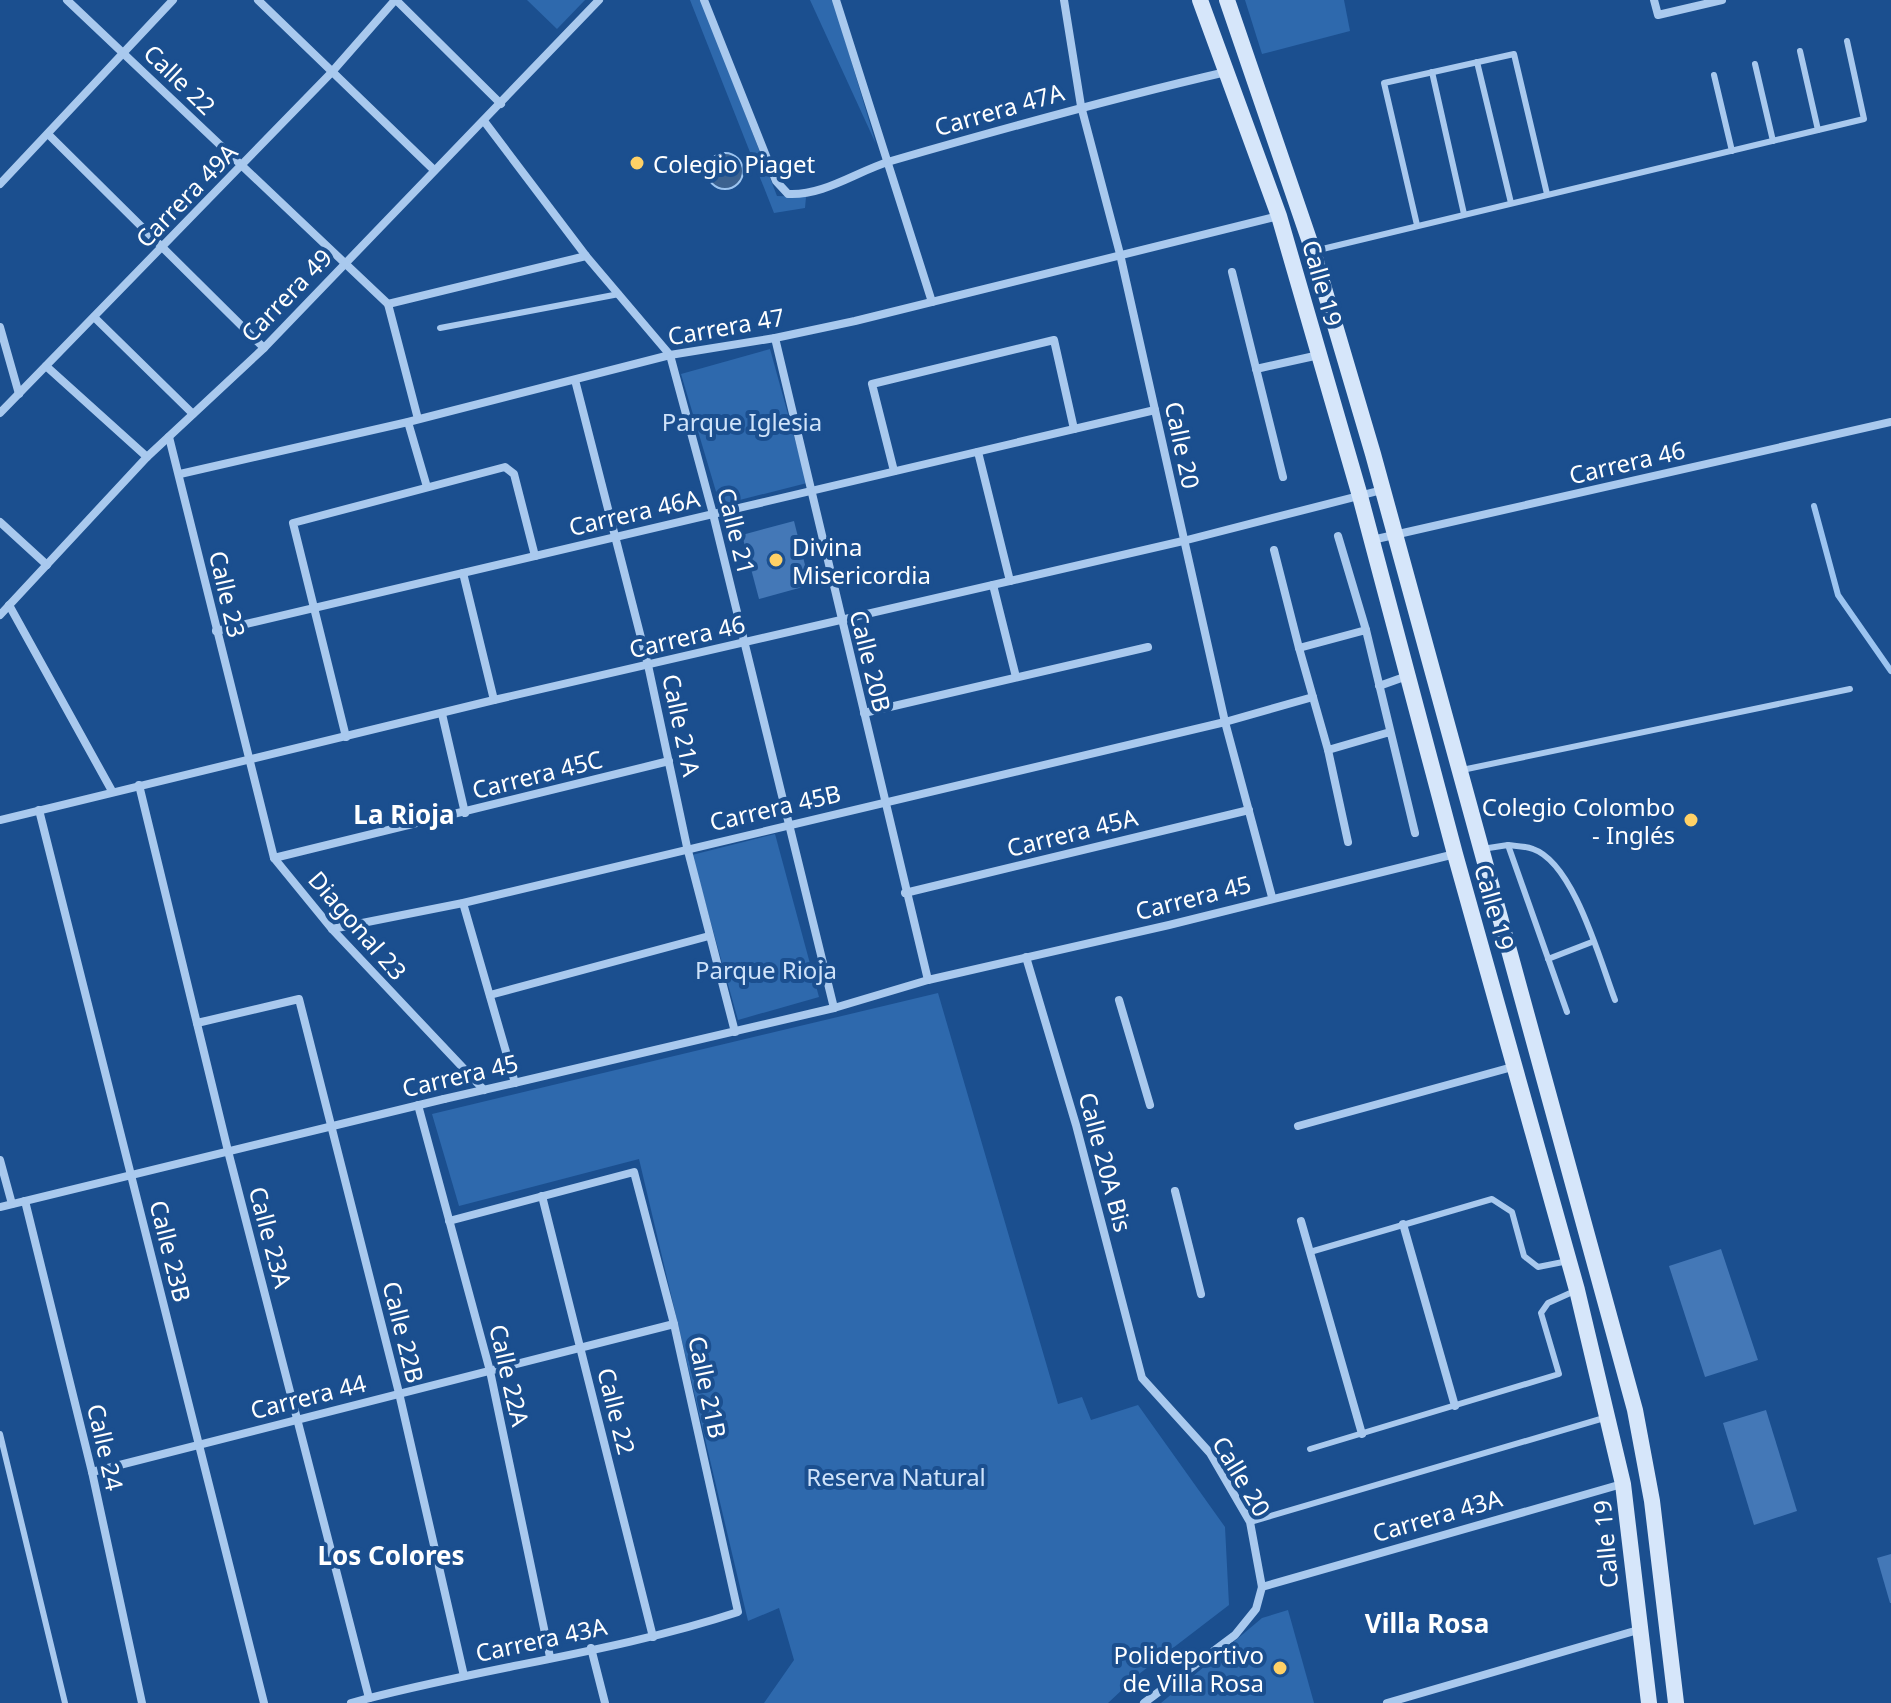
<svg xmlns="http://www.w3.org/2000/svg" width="1891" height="1703" font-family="'Noto Sans',sans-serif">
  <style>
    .green { fill: #2e69ad }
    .water { fill: #3c6290; stroke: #9cc4f0; stroke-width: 2 }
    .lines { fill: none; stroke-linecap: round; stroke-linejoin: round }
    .stream { stroke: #9cc4f0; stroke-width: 6 }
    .building { fill: #4478b7 }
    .service { stroke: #a9c9ee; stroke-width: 6 }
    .minor { stroke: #a9c9ee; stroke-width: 8 }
    .secondary { stroke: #d6e6fa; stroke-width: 16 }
    .minor-bridge { stroke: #a9c9ee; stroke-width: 8 }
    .poi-dot { fill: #ffd166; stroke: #1b4f8f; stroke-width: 3 }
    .labels { text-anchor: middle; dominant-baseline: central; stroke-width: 8; stroke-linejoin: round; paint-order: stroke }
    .street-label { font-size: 24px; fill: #fff; stroke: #1b4f8f }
    .poi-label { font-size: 24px; fill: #fff; stroke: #1b4f8f; text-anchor: start }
    .park-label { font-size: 24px; fill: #cfe3fa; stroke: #1b4f8f }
    .neighbourhood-label { font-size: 26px; font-weight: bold; fill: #fff; stroke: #1b4f8f }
  </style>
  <rect width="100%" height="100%" fill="#1b4f8f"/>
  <g class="green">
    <polygon points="527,0 585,0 557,29"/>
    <polygon points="690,0 701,0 777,196 806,197 805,208 774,213"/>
    <polygon points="810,0 833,0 876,144"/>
    <polygon points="1245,0 1344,0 1350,31 1262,54"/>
    <polygon points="770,349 807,483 720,505 681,374"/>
    <polygon points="775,834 819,997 738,1020 692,855"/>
    <polygon points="938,993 1058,1404 1082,1397 1091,1420 1138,1405 1225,1527 1229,1605 1139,1674 1108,1703 764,1703 794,1660 779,1608 748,1621 639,1159 459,1206 432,1114"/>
    <polygon points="1288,1610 1314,1703 1161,1703 1262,1618"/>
  </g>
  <circle class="water" cx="725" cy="171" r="18"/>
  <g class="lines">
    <polyline class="stream" points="1814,506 1838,595 1891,671"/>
  </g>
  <g class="building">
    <polygon points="794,521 810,585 759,599 742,535"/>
    <polygon points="1721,1249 1758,1360 1705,1377 1669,1266"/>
    <polygon points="1766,1410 1797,1511 1754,1525 1723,1423"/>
    <polygon points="1891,1554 1891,1603 1890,1603 1877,1558"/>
  </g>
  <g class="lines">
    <g class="service">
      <polyline points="1800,51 1818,130"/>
      <polyline points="1477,62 1511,203"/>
      <polyline points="1755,64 1773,141"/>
      <polyline points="1432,72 1464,214"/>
      <polyline points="1714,75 1732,151"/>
      <polyline points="1417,225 1384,83 1514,54 1547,194"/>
      <polyline points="1314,251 1864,119 1847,41"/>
      <polyline points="440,328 619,294"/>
      <polyline points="1462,770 1850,689"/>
      <path d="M1508 845C1516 846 1525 846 1533 849 1574 863 1600 961 1615 1000"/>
      <polyline points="1482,849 1508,845 1567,1012"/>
      <polyline points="1548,959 1592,942"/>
      <polyline points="1310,1252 1492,1199 1512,1212 1524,1256 1538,1267 1568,1261"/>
      <polyline points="0,1434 65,1703"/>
      <polyline points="1310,1449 1559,1374 1541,1313 1548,1303 1577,1290"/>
      <polyline points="1250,1522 1604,1418"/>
    </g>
    <g class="minor">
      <polyline points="67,0 388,304 418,419"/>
      <polyline points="258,0 434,170"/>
      <polyline points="396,0 501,104"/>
      <path d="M704 0 776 181 788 194C824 196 857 171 891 161 1002 129 1113 98 1226 72"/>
      <polyline points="836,0 932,302"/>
      <polyline points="1064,0 1081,106 1120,254 1225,722 1272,897"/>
      <polyline points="1654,0 1658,15 1722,0"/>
      <polyline points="484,121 586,256 670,355 713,514 834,1008"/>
      <polyline points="49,135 264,348"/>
      <polyline points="0,184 173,0"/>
      <polyline points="1232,272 1283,477"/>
      <polyline points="388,304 586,256"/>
      <polyline points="94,317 193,414"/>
      <polyline points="0,327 19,394"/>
      <polyline points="775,338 928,980 1169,925 1455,854"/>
      <polyline points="46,366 147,457"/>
      <polyline points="1256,369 1319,355"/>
      <polyline points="575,380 648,665 687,847 735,1032"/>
      <polyline points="0,413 331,73 395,0"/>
      <polyline points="408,422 427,487"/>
      <polyline points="169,437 274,858 332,929 484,1090"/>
      <polyline points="978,452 1010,581"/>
      <polyline points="894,471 872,384 1054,340 1074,429"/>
      <polyline points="180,474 408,422 670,355 775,338 855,321 1279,216"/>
      <polyline points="0,522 47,565"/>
      <polyline points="1338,536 1366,630"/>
      <polyline points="1372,540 1891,422"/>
      <polyline points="1274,550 1299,648"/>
      <polyline points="463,573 494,700"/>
      <polyline points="993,585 1016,677"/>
      <polyline points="9,605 112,791"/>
      <polyline points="0,615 147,457 264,348 599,0"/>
      <polyline points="216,631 1155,410"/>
      <polyline points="1379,686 1407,676"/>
      <polyline points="864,713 1148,647"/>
      <polyline points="442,714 465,813"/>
      <polyline points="1390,732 1328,750 1299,648 1366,630 1415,833"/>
      <polyline points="346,737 293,523 505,467 514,474 535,556"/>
      <polyline points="1328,750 1348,842"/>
      <polyline points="139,785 228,1151 369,1698"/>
      <polyline points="39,810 264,1703"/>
      <polyline points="0,820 494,700 1183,541 1382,490"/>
      <polyline points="274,858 669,761"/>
      <polyline points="905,893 1249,810"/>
      <polyline points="463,903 515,1083"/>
      <polyline points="332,929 463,903 1225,722 1313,697"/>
      <polyline points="1026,957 1076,1125 1142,1378 1210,1453 1250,1522 1262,1587 1256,1609 1235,1635 1144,1703"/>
      <polyline points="490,995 709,936"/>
      <polyline points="1119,1000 1150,1105"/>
      <polyline points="197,1023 299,999 399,1393 464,1676"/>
      <polyline points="514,1083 834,1008 928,980"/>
      <polyline points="418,1105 490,1371 550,1657"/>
      <polyline points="1298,1126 1516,1066"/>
      <polyline points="0,1160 12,1204"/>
      <polyline points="1175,1191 1201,1294"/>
      <polyline points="542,1196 653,1637"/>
      <polyline points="25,1201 92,1472 142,1703"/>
      <polyline points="0,1207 444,1099"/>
      <polyline points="1301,1221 1362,1434"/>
      <polyline points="1403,1224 1455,1406"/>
      <polyline points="92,1472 674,1324"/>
      <polyline points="1262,1587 1622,1484"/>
      <polyline points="591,1648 605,1703"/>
      <path d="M351 1703C478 1668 614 1653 738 1612L674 1324 634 1172 449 1221"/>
      <polyline points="1387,1703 1638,1630"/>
    </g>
    <g class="secondary">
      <polyline points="1200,0 1279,216 1360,496 1455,854 1577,1290 1623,1484 1649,1703"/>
      <polyline points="1227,0 1313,251 1373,454 1635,1410 1652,1501 1676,1703"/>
    </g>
    <polyline class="minor-bridge" points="444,1099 514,1083"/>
  </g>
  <g class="poi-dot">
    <circle cx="637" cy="163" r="8"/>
    <circle cx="776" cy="560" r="8"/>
    <circle cx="1691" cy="820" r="8"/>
    <circle cx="1280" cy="1668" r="8"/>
  </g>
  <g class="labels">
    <g class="street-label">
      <text transform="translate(180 79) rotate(44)">Calle 22</text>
      <text transform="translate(999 109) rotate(-16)">Carrera 47A</text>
      <text transform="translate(186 195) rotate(-46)">Carrera 49A</text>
      <text transform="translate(1323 283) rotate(74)">Calle 19</text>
      <text transform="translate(286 295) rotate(-46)">Carrera 49</text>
      <text transform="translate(726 326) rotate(-10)">Carrera 47</text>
      <text transform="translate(1183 445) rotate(78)">Calle 20</text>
      <text transform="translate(1627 462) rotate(-13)">Carrera 46</text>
      <text transform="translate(634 512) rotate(-13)">Carrera 46A</text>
      <text transform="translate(737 531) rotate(76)">Calle 21</text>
      <text transform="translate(228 594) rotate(77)">Calle 23</text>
      <text transform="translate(687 636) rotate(-13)">Carrera 46</text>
      <text transform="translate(871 661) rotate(76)">Calle 20B</text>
      <text transform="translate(682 725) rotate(78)">Calle 21A</text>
      <text transform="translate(537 774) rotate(-14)">Carrera 45C</text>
      <text transform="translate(775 807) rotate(-13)">Carrera 45B</text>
      <text transform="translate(1072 832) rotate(-14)">Carrera 45A</text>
      <text transform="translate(1193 897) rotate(-14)">Carrera 45</text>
      <text transform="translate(1495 907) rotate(74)">Calle 19</text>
      <text transform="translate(358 925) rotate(49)">Diagonal 23</text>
      <text transform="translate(460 1075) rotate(-13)">Carrera 45</text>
      <text transform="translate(1106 1162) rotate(75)">Calle 20A Bis</text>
      <text transform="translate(271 1237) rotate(75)">Calle 23A</text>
      <text transform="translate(171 1251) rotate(76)">Calle 23B</text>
      <text transform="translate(404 1332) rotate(76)">Calle 22B</text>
      <text transform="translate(510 1375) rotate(77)">Calle 22A</text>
      <text transform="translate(708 1387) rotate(78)">Calle 21B</text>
      <text transform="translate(308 1396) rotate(-14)">Carrera 44</text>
      <text transform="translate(617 1411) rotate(76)">Calle 22</text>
      <text transform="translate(106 1447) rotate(77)">Calle 24</text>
      <text transform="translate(1242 1476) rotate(59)">Calle 20</text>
      <text transform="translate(1437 1515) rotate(-16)">Carrera 43A</text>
      <text transform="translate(1605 1544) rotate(-95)">Calle 19</text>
      <text transform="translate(541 1639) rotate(-12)">Carrera 43A</text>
    </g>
    <g class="poi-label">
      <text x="653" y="163">Colegio Piaget</text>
      <text x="792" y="546">Divina<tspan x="792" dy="28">Misericordia</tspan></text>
      <text x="1675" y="806" text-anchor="end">Colegio Colombo<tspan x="1675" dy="28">- Inglés</tspan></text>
      <text x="1264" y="1654" text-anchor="end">Polideportivo<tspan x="1264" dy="28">de Villa Rosa</tspan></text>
    </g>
    <g class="park-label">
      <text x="742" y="421">Parque Iglesia</text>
      <text x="766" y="969">Parque Rioja</text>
      <text x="896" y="1476">Reserva Natural</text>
    </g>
    <g class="neighbourhood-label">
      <text x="404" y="814">La Rioja</text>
      <text x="391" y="1555">Los Colores</text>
      <text x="1427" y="1623">Villa Rosa</text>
    </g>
  </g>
</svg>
